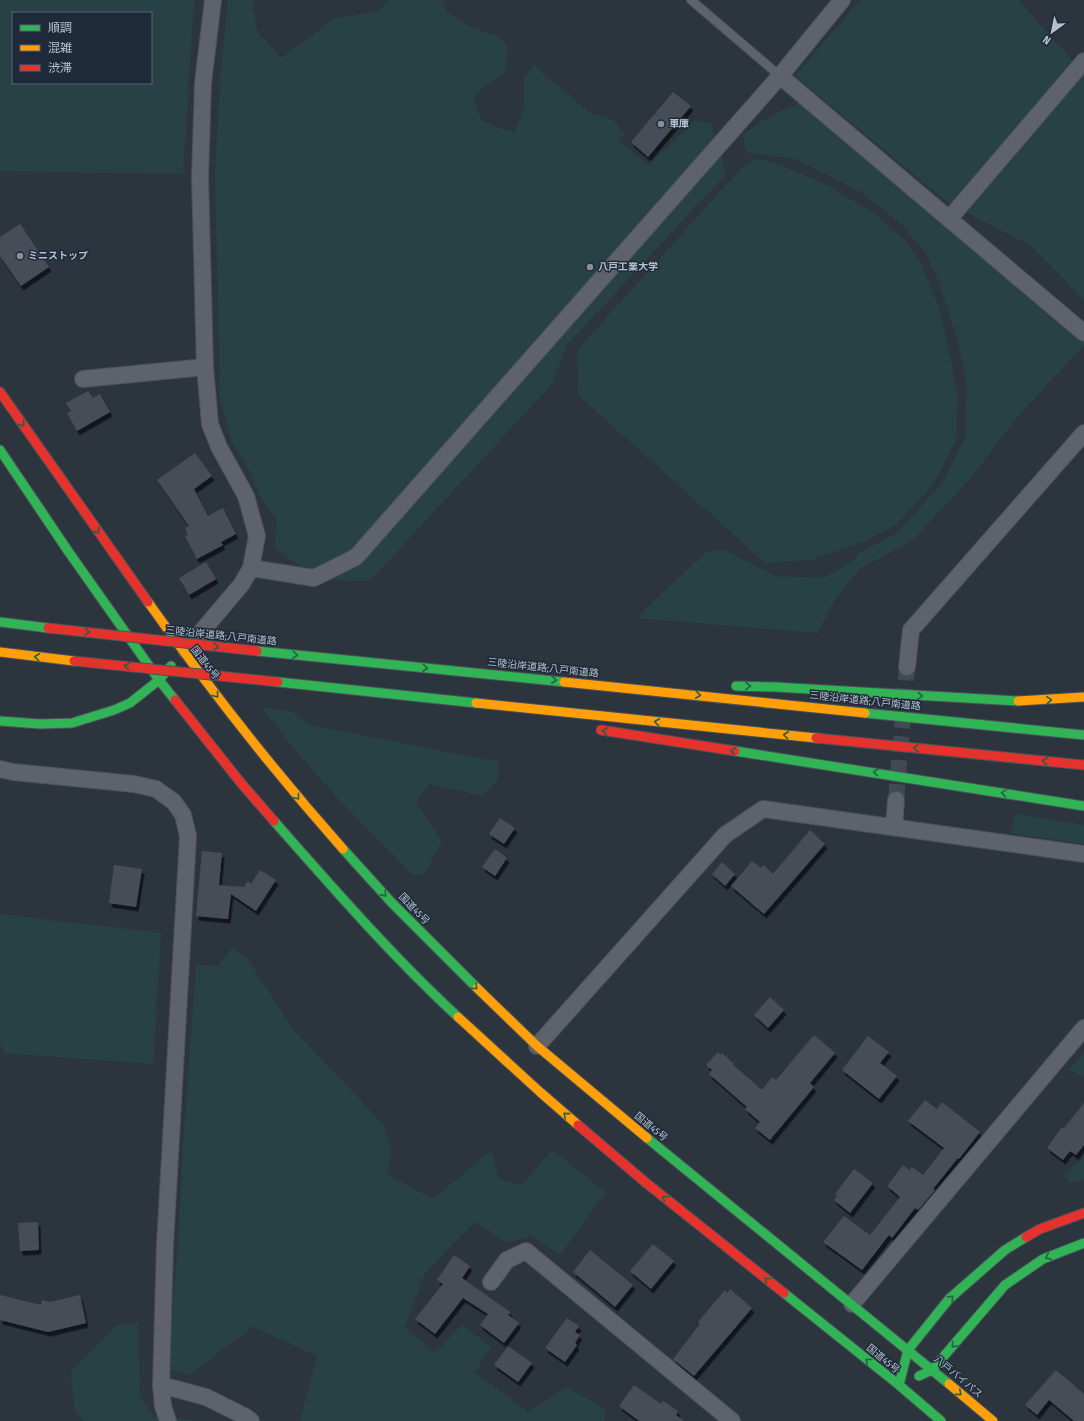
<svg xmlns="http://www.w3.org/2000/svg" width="1084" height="1421" font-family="'Fira Sans Condensed','Noto Sans JP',sans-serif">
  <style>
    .green { fill: #284145; fill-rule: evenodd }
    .building { fill: #464e56; filter: url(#shadow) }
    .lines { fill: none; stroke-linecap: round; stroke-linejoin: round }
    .street-tunnel { stroke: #414a54; stroke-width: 16; stroke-dasharray: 16 8; stroke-linecap: butt }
    .lane-casing { stroke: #4b5158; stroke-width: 10 }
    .street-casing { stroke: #4b5158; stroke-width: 18 }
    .fast-casing { stroke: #4b5158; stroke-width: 11 }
    .slow-casing { stroke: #4b5158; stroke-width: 11 }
    .jam-casing { stroke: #4b5158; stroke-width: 11 }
    .lane { stroke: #5d626b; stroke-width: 8 }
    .street { stroke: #5d626b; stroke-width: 16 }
    .fast { stroke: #30b455; stroke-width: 9 }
    .slow { stroke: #ff9f0a; stroke-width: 9 }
    .jam { stroke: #e5322d; stroke-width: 9 }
    .jam-bridge-casing { stroke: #495159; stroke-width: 11; stroke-linecap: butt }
    .jam-bridge { stroke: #e5322d; stroke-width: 9 }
    .oneway { stroke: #256145 }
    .poi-dot { fill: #86909c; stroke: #1e2a3a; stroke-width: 1.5 }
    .labels { text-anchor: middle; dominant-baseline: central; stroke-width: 3; stroke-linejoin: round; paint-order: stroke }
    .poi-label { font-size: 10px; font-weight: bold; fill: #b7c1ce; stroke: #1e2a3a; text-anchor: start }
    .street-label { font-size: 10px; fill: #b7c1ce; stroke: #1e2a3a }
  </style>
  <defs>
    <filter id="shadow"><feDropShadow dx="2.5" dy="4.5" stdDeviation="0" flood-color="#0009"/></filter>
  </defs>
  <rect width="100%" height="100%" fill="#2c353e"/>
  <g class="green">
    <path d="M0 0H194L183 174 0 171ZM13 13H151V83H13Z"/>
    <polygon points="228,0 254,0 253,5 257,31 281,58 334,19 377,11 389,0 442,0 447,12 468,26 497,36 508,47 505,72 473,96 482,121 515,133 524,107 524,78 534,65 590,113 612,119 625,134 619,141 649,165 694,121 711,123 726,174 567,345 552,384 370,581 325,580 292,561 275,548 277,520 263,502 247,467 231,440 220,399 215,173 220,79"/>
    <polygon points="860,0 1018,0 1084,73 1084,300 1032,247 947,202 795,76"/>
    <polygon points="801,103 1084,340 1084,345 1017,417 970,479 913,540 858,570 836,598 818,633 636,618 707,551 724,550 776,576 823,578 854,560 857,554 897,533 943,482 965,437 967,384 957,339 939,282 925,252 902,225 861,192 796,159 746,152 743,134 773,114"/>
    <polygon points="760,159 782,165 831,187 875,214 905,240 922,265 939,307 949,350 958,398 956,440 933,485 897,524 863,542 811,560 765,563 578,395 577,350 745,164"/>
    <polygon points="262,707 291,711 311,725 499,762 498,779 483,796 429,784 416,802 442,842 424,874 412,875 333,793 288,742"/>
    <polygon points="1016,814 1084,825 1084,844 1010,833"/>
    <polygon points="0,914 161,933 153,1064 4,1053 0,1043"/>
    <polygon points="232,948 247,958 293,1029 383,1124 392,1151 387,1174 433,1199 492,1149 498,1178 522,1185 552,1150 606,1192 560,1255 531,1236 507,1243 475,1222 425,1273 405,1327 435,1353 462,1325 491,1347 475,1372 528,1412 567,1387 606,1409 604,1421 300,1421 317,1356 253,1327 189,1375 168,1369 178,1245 183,1144 196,965 218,966"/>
    <polygon points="1084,1052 1084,1077 1069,1070"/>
    <polygon points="1084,1157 1084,1179 1071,1183 1063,1175"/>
    <polygon points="138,1322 140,1398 154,1416 199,1421 84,1421 74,1408 71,1371 116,1326"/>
  </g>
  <g class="building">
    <polygon points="673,92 691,106 648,157 631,142"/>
    <polygon points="20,224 49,267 21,286 0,256 0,237"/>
    <polygon points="88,391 93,398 100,394 110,412 77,431 67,413 71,411 66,403"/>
    <polygon points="195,453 212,476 194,489 208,516 223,508 236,534 221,542 223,545 197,559 185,536 188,535 185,528 189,526 157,480"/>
    <polygon points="206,562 216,579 189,595 179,578"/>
    <polygon points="500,818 515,828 504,844 489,834"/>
    <polygon points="810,830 825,844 764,914 731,886 752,861 761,868 763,865 773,874"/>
    <polygon points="495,849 507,858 495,876 482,867"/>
    <polygon points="202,851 222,853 219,885 244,887 248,881 251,884 260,870 276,880 256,911 231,894 228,919 196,916"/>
    <polygon points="722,862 735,874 725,886 712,874"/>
    <polygon points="114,865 142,869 136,907 109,903"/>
    <polygon points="770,997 784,1010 768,1028 754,1015"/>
    <polygon points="814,1035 835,1053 810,1083 814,1087 770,1140 755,1128 760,1122 745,1109 747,1107 709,1074 712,1070 706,1065 718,1052 721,1055 722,1053 734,1064 733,1065 762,1090 772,1077 776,1080"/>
    <polygon points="868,1036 889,1052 880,1063 897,1076 879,1099 842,1070"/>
    <polygon points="925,1100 937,1109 942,1102 980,1132 959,1159 958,1158 933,1189 935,1190 918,1210 915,1208 892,1238 889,1235 862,1270 823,1242 844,1216 870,1235 900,1197 887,1186 903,1165 909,1170 912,1167 923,1175 944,1148 908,1121"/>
    <polygon points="1084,1103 1084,1145 1076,1155 1070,1151 1063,1160 1047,1148 1062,1127 1064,1128"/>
    <polygon points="854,1169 873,1183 850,1213 834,1200 837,1196 835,1194"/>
    <polygon points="38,1222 39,1250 20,1251 18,1223"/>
    <polygon points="653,1244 674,1261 651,1289 630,1271"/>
    <polygon points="590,1250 633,1285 615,1307 573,1272"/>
    <polygon points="454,1255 470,1266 462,1278 510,1312 508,1315 519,1323 504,1343 480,1325 488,1314 463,1298 435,1334 415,1319 443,1284 437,1280"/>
    <polygon points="730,1289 752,1308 694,1376 673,1359 700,1324 698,1322 725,1290 727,1293"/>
    <polygon points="0,1295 41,1305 42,1300 50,1302 80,1295 86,1323 48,1332 0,1320"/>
    <polygon points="567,1318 579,1326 575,1332 580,1335 575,1343 577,1345 565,1362 545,1348"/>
    <polygon points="508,1346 532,1363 518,1382 494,1365"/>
    <polygon points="1056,1370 1084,1394 1084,1421 1074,1421 1049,1400 1037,1415 1025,1405"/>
    <polygon points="634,1385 661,1404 663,1401 678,1411 676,1415 684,1421 639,1421 619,1406"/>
  </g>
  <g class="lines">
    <polyline class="street-tunnel" points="896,800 907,667"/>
    <defs>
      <polyline id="lane" points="691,0 780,76"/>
      <g id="street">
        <polyline points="780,76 1084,333"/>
        <polyline points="949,219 1084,61"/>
        <polyline points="83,379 205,367"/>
        <polyline points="251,568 314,578 356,557 780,76 842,0"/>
        <polyline points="186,650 241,585 251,568 257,536 246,496 219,447 210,424 205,367 200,177 203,83 213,0"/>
        <polyline points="907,667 911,630 1084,433"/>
        <polyline points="0,769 13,772 134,784 156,789 174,802 183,815 188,836 165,1245 161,1385 163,1406 168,1421"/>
        <polyline points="894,827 896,800"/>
        <polyline points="537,1046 725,835 763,809 1084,854"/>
        <polyline points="491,1282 507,1260 526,1251 732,1421"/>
        <polyline points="852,1304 1084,1028"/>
        <polyline points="161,1385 206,1397 246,1417 251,1421"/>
      </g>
      <g id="fast">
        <polyline points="0,450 68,551 159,680 175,700"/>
        <polyline points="0,622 48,628"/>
        <polyline points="257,651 564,682"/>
        <polyline points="278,682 476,703"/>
        <polyline points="736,686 775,687 1018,701"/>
        <polyline points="865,713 1084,735"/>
        <polyline points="0,721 40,724 72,723 114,710 130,703 159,680 171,666"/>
        <polyline points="735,751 1084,806"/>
        <path d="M274 821C333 888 392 956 458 1017"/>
        <polyline points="343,849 392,903 477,988"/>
        <polyline points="647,1138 949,1384"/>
        <polyline points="784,1293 899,1385 941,1421"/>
        <polyline points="919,1376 932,1370 1005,1285 1043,1259 1084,1243"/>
        <polyline points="899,1385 908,1350 949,1299 1005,1250 1026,1237"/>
      </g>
      <g id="slow">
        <path d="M148 602C208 687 274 771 343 849"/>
        <polyline points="0,652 74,661"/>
        <polyline points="564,682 865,713"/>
        <polyline points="1018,701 1084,697"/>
        <polyline points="476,703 816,738"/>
        <polyline points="477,988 537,1046 647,1138"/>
        <polyline points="458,1017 540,1092 578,1125"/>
        <polyline points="949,1384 993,1421"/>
      </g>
      <g id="jam">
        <polyline points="0,392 148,602"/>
        <polyline points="175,700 241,783 274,821"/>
        <polyline points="601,730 735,751"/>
        <polyline points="816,738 1084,765"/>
        <polyline points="578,1125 645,1182 784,1293"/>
        <polyline points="1026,1237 1040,1229 1084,1213"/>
      </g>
    </defs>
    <use href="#lane" class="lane-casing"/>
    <use href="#street" class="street-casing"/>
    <use href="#fast" class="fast-casing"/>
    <use href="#slow" class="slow-casing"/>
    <use href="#jam" class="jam-casing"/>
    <use href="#lane" class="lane"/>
    <use href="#street" class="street"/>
    <use href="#fast" class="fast"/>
    <use href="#slow" class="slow"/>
    <use href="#jam" class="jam"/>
    <defs>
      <g id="jam-bridge">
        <polyline points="48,628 257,651"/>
        <polyline points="74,661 278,682"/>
      </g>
    </defs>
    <use href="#jam-bridge" class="jam-bridge-casing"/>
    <use href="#jam-bridge" class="jam-bridge"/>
  </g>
  <defs><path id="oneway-chevron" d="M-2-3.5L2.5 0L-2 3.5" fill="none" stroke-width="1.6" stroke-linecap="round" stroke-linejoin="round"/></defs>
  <g class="oneway">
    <use href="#oneway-chevron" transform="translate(22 424) rotate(55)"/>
    <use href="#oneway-chevron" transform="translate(97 531) rotate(55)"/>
    <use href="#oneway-chevron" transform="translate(87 632) rotate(6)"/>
    <use href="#oneway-chevron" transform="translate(216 647) rotate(6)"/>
    <use href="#oneway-chevron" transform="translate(295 655) rotate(6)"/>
    <use href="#oneway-chevron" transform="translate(37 657) rotate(-174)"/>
    <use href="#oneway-chevron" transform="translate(127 666) rotate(-174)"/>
    <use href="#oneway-chevron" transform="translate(425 668) rotate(6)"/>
    <use href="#oneway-chevron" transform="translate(554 680) rotate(6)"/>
    <use href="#oneway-chevron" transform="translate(748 686) rotate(1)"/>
    <use href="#oneway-chevron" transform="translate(216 695) rotate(52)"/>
    <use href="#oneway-chevron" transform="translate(698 695) rotate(6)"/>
    <use href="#oneway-chevron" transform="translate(920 696) rotate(4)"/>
    <use href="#oneway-chevron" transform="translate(1049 700) rotate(-4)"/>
    <use href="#oneway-chevron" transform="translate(657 722) rotate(-174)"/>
    <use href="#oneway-chevron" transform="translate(605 731) rotate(-171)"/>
    <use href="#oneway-chevron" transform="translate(786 735) rotate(-174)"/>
    <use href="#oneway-chevron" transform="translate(916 748) rotate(-174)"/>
    <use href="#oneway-chevron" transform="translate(733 751) rotate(-171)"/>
    <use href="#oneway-chevron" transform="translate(1045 761) rotate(-174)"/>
    <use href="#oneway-chevron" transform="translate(876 772) rotate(-171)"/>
    <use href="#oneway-chevron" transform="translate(1004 793) rotate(-171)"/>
    <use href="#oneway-chevron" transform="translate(297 797) rotate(52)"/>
    <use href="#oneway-chevron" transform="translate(384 894) rotate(48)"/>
    <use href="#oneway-chevron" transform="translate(475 987) rotate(44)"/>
    <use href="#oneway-chevron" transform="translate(566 1115) rotate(-140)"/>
    <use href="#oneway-chevron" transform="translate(665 1198) rotate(-141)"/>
    <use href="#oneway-chevron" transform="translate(1048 1257) rotate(156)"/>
    <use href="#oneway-chevron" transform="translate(767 1280) rotate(-141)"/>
    <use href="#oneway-chevron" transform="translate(951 1298) rotate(-46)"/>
    <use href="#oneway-chevron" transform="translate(954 1345) rotate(130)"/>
    <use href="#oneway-chevron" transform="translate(868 1361) rotate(-141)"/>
    <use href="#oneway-chevron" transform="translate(959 1393) rotate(40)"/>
  </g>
  <g class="poi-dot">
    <circle cx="661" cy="124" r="4"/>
    <circle cx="20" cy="256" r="4"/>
    <circle cx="590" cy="267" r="4"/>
  </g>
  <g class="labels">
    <g class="poi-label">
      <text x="669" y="124">車庫</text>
      <text x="28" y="256">ミニストップ</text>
      <text x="598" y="267">八戸工業大学</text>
    </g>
    <g class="street-label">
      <text transform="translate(221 636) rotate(6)">三陸沿岸道路;八戸南道路</text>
      <text transform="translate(205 663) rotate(52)">国道45号</text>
      <text transform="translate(543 668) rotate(6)">三陸沿岸道路;八戸南道路</text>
      <text transform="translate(865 701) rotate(6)">三陸沿岸道路;八戸南道路</text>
      <text transform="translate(414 909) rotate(46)">国道45号</text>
      <text transform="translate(651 1127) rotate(39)">国道45号</text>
      <text transform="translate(883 1359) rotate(39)">国道45号</text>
      <text transform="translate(958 1377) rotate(40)">八戸バイパス</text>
    </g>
  </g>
  <rect x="12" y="12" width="140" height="72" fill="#1e2a3a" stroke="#5b6675"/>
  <rect x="20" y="25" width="20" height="6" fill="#30b455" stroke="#5b6675"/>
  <text x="48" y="32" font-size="12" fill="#b7c1ce">順調</text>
  <rect x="20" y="45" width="20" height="6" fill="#ff9f0a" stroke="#5b6675"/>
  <text x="48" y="52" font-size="12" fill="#b7c1ce">混雑</text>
  <rect x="20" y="65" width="20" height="6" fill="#e5322d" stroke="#5b6675"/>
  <text x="48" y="72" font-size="12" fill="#b7c1ce">渋滞</text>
  <g transform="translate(1052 32) rotate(213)" stroke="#1e2a3a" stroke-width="3" paint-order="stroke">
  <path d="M0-3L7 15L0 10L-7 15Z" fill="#b7c1ce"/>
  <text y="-6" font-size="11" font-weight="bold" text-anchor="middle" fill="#b7c1ce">N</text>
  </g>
</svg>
